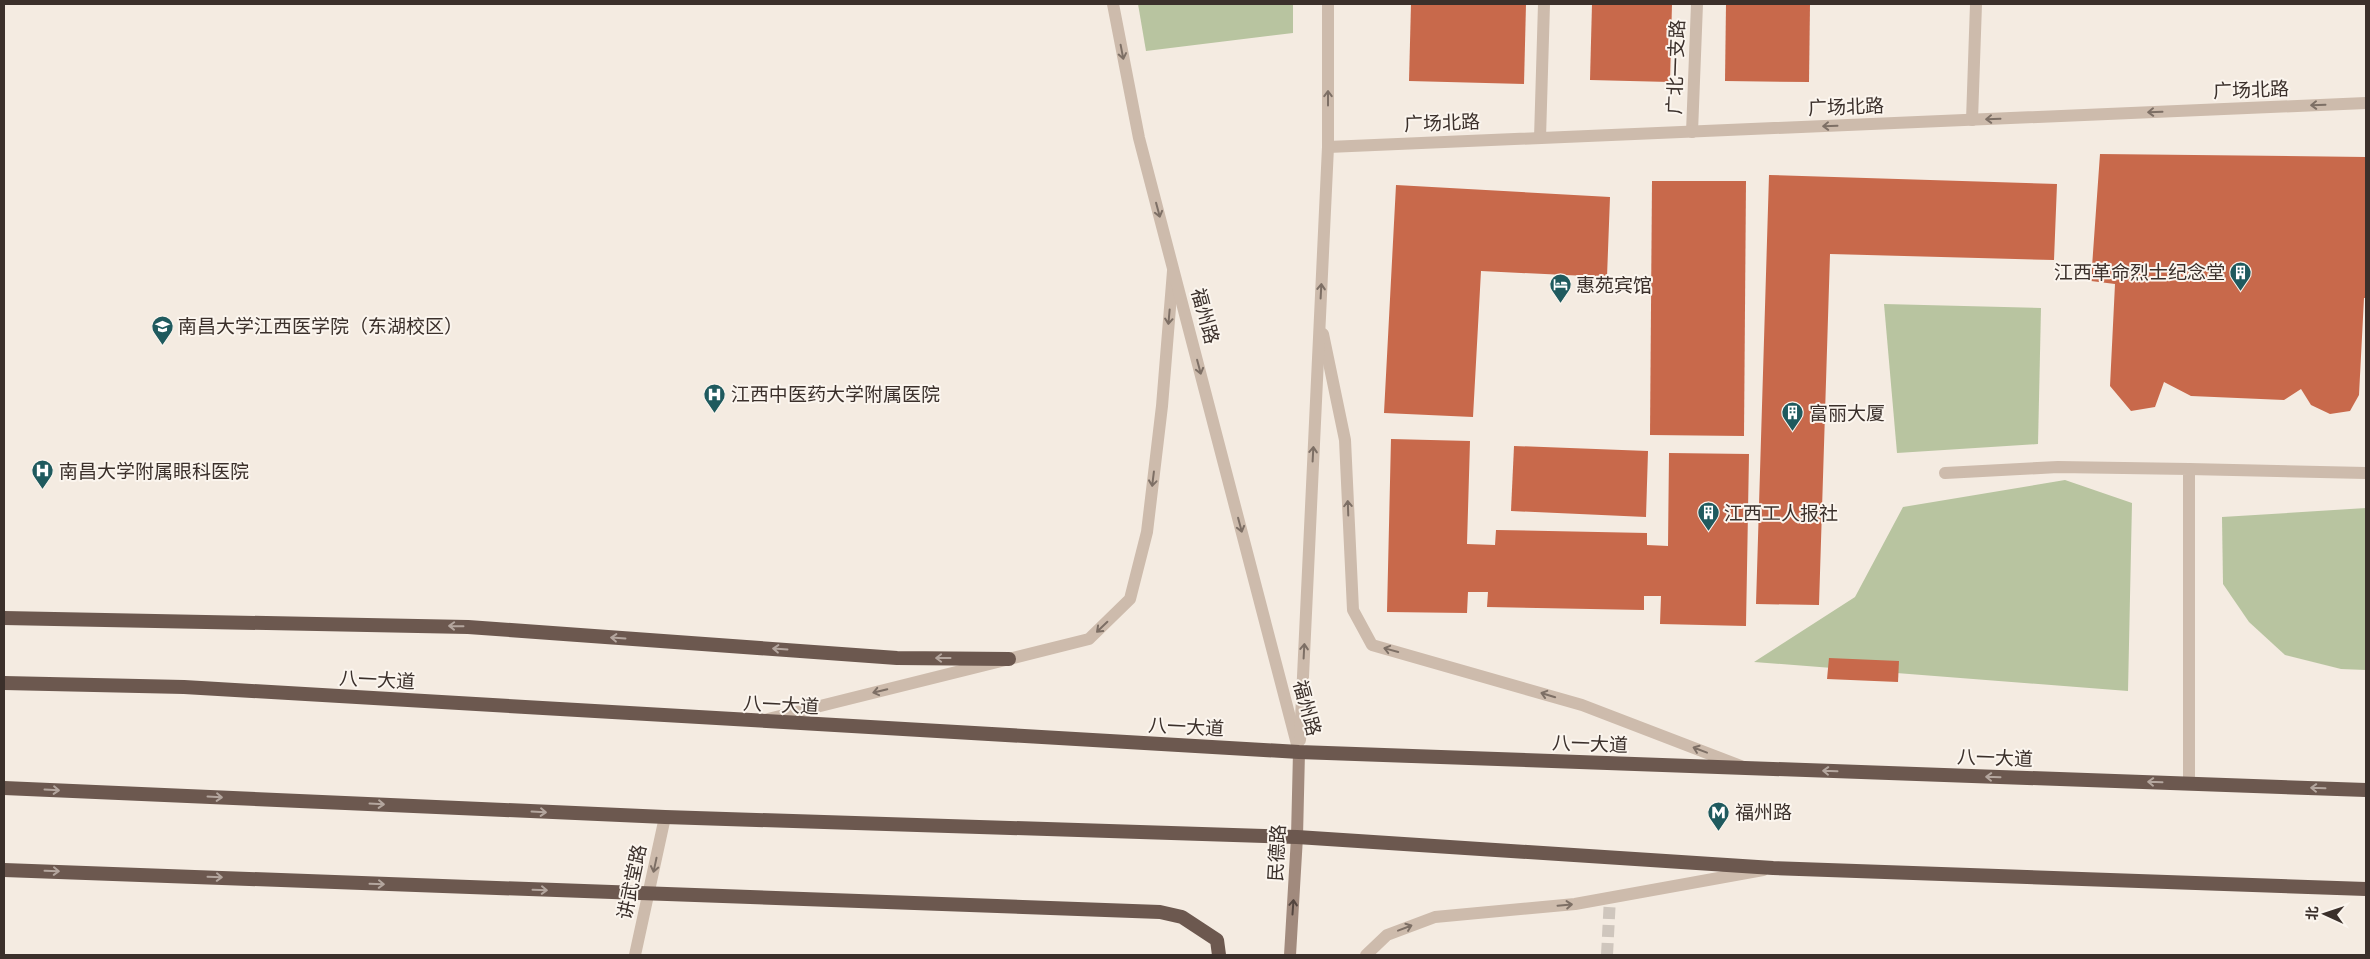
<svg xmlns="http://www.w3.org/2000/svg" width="2370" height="959" font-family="Cabin,'Noto Sans SC',sans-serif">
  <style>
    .green { fill: #b8c4a0 }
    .building { fill: #c8694b }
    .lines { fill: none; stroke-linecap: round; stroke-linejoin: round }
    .minor-tunnel { stroke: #cfc6bd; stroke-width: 12; stroke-dasharray: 12 6; stroke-linecap: butt }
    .service { stroke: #cdbbac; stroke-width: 12 }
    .minor { stroke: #cdbbac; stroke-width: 12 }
    .tertiary { stroke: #cdbbac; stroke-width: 12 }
    .secondary { stroke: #a18a7d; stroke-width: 12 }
    .trunk { stroke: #6c584f; stroke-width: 14 }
    .oneway { stroke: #7d6f65 }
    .oneway2 { stroke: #b4a69e }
    .oneway3 { stroke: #544640 }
    .labels { text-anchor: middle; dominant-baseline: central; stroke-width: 4; stroke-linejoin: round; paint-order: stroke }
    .street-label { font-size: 19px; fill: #3b302b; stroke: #fbf5ee }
    .poi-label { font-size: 19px; fill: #3b302b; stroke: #fbf5ee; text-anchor: start }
  </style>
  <rect width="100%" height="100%" fill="#f4ebe1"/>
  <g class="green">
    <polygon points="1138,4 1293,4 1293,33 1146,51"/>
    <polygon points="1884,304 2041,308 2038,444 1897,453"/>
    <polygon points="2065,480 2132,503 2128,691 1754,662 1855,597 1903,507"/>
    <polygon points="2366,508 2366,670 2341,669 2285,655 2249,622 2223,584 2222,517"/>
  </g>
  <g class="building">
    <polygon points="1411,4 1526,4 1524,84 1409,81"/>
    <polygon points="1592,4 1672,4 1670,82 1590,80"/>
    <polygon points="1726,4 1810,4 1809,82 1725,81"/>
    <polygon points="2100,154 2366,157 2366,298 2364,298 2359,395 2350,411 2330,414 2311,405 2301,389 2284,400 2191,396 2164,382 2155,407 2131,411 2110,386 2115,284 2091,281"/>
    <polygon points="1769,175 2057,184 2054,260 1830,254 1819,605 1756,604"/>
    <polygon points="1652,181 1746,181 1744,436 1650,435"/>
    <polygon points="1396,185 1610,197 1607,277 1481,271 1473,417 1384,413"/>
    <polygon points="1391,439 1470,441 1467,544 1495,545 1496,530 1647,533 1647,545 1668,546 1669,453 1749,454 1746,626 1660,624 1661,596 1644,596 1644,610 1487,607 1488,592 1468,592 1467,613 1387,612"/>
    <polygon points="1514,446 1648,451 1646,517 1511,511"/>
    <polygon points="1829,658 1899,661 1898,682 1827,679"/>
  </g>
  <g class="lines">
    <polyline class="minor-tunnel" points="1607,955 1610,898"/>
    <g class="service">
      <polyline points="1972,120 1976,4"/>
      <polyline points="1692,132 1697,4"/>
      <polyline points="1540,138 1544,4"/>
      <polyline points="2189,469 2366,473"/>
      <polyline points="1945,473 2058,467 2189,469 2189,784"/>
      <polyline points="635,955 665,817"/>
    </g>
    <polyline class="minor" points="768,719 1089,639 1130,599 1147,532 1162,406 1173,271"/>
    <g class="tertiary">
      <polyline points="1113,4 1139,138 1299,752"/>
      <polyline points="1328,147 2366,103"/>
      <polyline points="1323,334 1345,440 1353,610 1372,645 1582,705 1741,766"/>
      <polyline points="1300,740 1328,147 1328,4"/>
      <polyline points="1366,955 1387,935 1435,917 1575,904 1763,870"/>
    </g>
    <polyline class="secondary" points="1290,955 1297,837 1299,752"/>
    <g class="trunk">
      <polyline points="4,618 468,627 897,658 1009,659"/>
      <polyline points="4,683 184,687 1299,752 2366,790"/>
      <polyline points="4,788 665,817 1297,837 1773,868 2366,889"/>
      <polyline points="4,870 1160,912 1182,917 1217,940 1219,955"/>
    </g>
  </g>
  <defs><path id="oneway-shaft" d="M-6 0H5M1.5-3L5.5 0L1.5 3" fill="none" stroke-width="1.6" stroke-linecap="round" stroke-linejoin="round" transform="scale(1.25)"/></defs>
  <g class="oneway">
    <use href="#oneway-shaft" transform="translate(1122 52) rotate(79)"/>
    <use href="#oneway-shaft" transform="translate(1328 98) rotate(-90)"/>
    <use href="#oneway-shaft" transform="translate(2318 105) rotate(178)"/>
    <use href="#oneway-shaft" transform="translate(2155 112) rotate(178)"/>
    <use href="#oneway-shaft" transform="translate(1993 119) rotate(178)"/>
    <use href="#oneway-shaft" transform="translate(1830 126) rotate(178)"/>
    <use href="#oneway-shaft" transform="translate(1158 210) rotate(75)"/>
    <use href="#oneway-shaft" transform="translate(1321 291) rotate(-87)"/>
    <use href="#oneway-shaft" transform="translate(1169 317) rotate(95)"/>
    <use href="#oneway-shaft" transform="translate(1199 367) rotate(75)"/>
    <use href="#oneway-shaft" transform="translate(1313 454) rotate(-87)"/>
    <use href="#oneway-shaft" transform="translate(1153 479) rotate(97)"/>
    <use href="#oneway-shaft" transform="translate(1348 508) rotate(-92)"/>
    <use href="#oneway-shaft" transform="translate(1240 525) rotate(75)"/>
    <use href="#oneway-shaft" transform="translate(1102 627) rotate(136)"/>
    <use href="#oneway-shaft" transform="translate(1391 650) rotate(-165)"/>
    <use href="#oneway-shaft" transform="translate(1304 651) rotate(-87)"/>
    <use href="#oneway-shaft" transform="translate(880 691) rotate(166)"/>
    <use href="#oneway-shaft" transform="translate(1548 695) rotate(-163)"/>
    <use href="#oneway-shaft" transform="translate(1700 750) rotate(-159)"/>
    <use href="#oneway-shaft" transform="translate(655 865) rotate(102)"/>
    <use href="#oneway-shaft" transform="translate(1565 905) rotate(-5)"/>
    <use href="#oneway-shaft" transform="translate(1405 928) rotate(-21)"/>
  </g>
  <g class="oneway2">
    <use href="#oneway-shaft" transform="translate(456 626) rotate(-179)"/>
    <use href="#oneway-shaft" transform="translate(618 638) rotate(-176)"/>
    <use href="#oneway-shaft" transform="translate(780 649) rotate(-176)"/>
    <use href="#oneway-shaft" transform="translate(943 658) rotate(-180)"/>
    <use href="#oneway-shaft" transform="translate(1830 771) rotate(-178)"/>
    <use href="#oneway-shaft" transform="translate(1993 777) rotate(-178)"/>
    <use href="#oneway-shaft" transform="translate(2155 782) rotate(-178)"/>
    <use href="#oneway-shaft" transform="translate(2318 788) rotate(-178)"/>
    <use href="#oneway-shaft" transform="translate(52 790) rotate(3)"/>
    <use href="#oneway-shaft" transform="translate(215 797) rotate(3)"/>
    <use href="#oneway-shaft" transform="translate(377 804) rotate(3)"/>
    <use href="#oneway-shaft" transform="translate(539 812) rotate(3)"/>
    <use href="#oneway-shaft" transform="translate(52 871) rotate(2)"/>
    <use href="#oneway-shaft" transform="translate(215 877) rotate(2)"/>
    <use href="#oneway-shaft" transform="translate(377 884) rotate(2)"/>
    <use href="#oneway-shaft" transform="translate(540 890) rotate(2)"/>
  </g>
  <use class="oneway3" href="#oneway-shaft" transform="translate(1293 907) rotate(-86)"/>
  <defs>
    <symbol id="building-pin" viewBox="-11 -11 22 30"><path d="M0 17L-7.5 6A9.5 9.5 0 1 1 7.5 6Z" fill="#1f5a5e" stroke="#fbf5ee"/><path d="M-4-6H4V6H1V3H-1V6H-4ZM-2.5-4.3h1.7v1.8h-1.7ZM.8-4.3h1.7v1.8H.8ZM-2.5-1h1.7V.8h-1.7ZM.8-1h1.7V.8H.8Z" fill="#fff"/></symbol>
    <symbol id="hotel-pin" viewBox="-11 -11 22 30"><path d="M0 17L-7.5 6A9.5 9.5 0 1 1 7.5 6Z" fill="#1f5a5e" stroke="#fbf5ee"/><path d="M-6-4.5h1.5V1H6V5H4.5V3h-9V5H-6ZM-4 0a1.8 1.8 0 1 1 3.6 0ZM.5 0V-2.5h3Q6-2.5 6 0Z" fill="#fff"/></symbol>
    <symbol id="university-pin" viewBox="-11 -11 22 30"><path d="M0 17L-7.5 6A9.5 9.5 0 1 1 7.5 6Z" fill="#1f5a5e" stroke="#fbf5ee"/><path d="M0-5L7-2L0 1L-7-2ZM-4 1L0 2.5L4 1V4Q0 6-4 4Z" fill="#fff"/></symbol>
    <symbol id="hospital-pin" viewBox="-11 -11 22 30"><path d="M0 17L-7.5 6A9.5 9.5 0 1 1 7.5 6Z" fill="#1f5a5e" stroke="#fbf5ee"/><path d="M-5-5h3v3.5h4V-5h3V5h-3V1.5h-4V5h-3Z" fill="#fff"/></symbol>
    <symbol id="metro-pin" viewBox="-11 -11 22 30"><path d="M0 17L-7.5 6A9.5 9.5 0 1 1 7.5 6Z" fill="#1f5a5e" stroke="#fbf5ee"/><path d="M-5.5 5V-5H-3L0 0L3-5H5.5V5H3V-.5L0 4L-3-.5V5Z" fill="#fff"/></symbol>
  </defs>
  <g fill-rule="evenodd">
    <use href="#building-pin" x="2228" y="260" width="25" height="34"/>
    <use href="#hotel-pin" x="1548" y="272" width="25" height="34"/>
    <use href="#university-pin" x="150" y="314" width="25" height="34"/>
    <use href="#hospital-pin" x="702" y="382" width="25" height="34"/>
    <use href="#building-pin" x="1780" y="400" width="25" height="34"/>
    <use href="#hospital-pin" x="30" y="458" width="25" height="34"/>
    <use href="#building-pin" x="1696" y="500" width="25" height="34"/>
    <use href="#metro-pin" x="1706" y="800" width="25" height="34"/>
  </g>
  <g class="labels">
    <g class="street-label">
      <text transform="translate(1676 67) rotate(-88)">广北一支路</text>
      <text transform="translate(2251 90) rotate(-2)">广场北路</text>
      <text transform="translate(1846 107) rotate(-2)">广场北路</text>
      <text transform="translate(1442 123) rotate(-2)">广场北路</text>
      <text transform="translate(1205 316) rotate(75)">福州路</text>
      <text transform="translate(377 680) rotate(3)">八一大道</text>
      <text transform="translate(781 705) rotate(3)">八一大道</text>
      <text transform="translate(1307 708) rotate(75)">福州路</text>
      <text transform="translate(1186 727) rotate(3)">八一大道</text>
      <text transform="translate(1590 744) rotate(2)">八一大道</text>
      <text transform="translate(1995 758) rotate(2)">八一大道</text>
      <text transform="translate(1277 853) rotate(-87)">民德路</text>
      <text transform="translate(632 882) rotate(-78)">讲武堂路</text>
    </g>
    <g class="poi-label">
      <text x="2225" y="272" text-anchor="end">江西革命烈士纪念堂</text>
      <text x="1576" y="285">惠苑宾馆</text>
      <text x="178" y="326">南昌大学江西医学院（东湖校区）</text>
      <text x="731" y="394">江西中医药大学附属医院</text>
      <text x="1809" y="413">富丽大厦</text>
      <text x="59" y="471">南昌大学附属眼科医院</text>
      <text x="1724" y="513">江西工人报社</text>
      <text x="1735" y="812">福州路</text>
    </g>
  </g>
  <rect width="2370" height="959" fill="none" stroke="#3b302b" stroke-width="10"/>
  <g transform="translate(2325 914) rotate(273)" stroke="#fbf5ee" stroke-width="4" paint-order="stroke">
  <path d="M0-4L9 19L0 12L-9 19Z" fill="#3b302b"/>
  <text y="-8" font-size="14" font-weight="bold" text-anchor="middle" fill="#3b302b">北</text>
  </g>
</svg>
